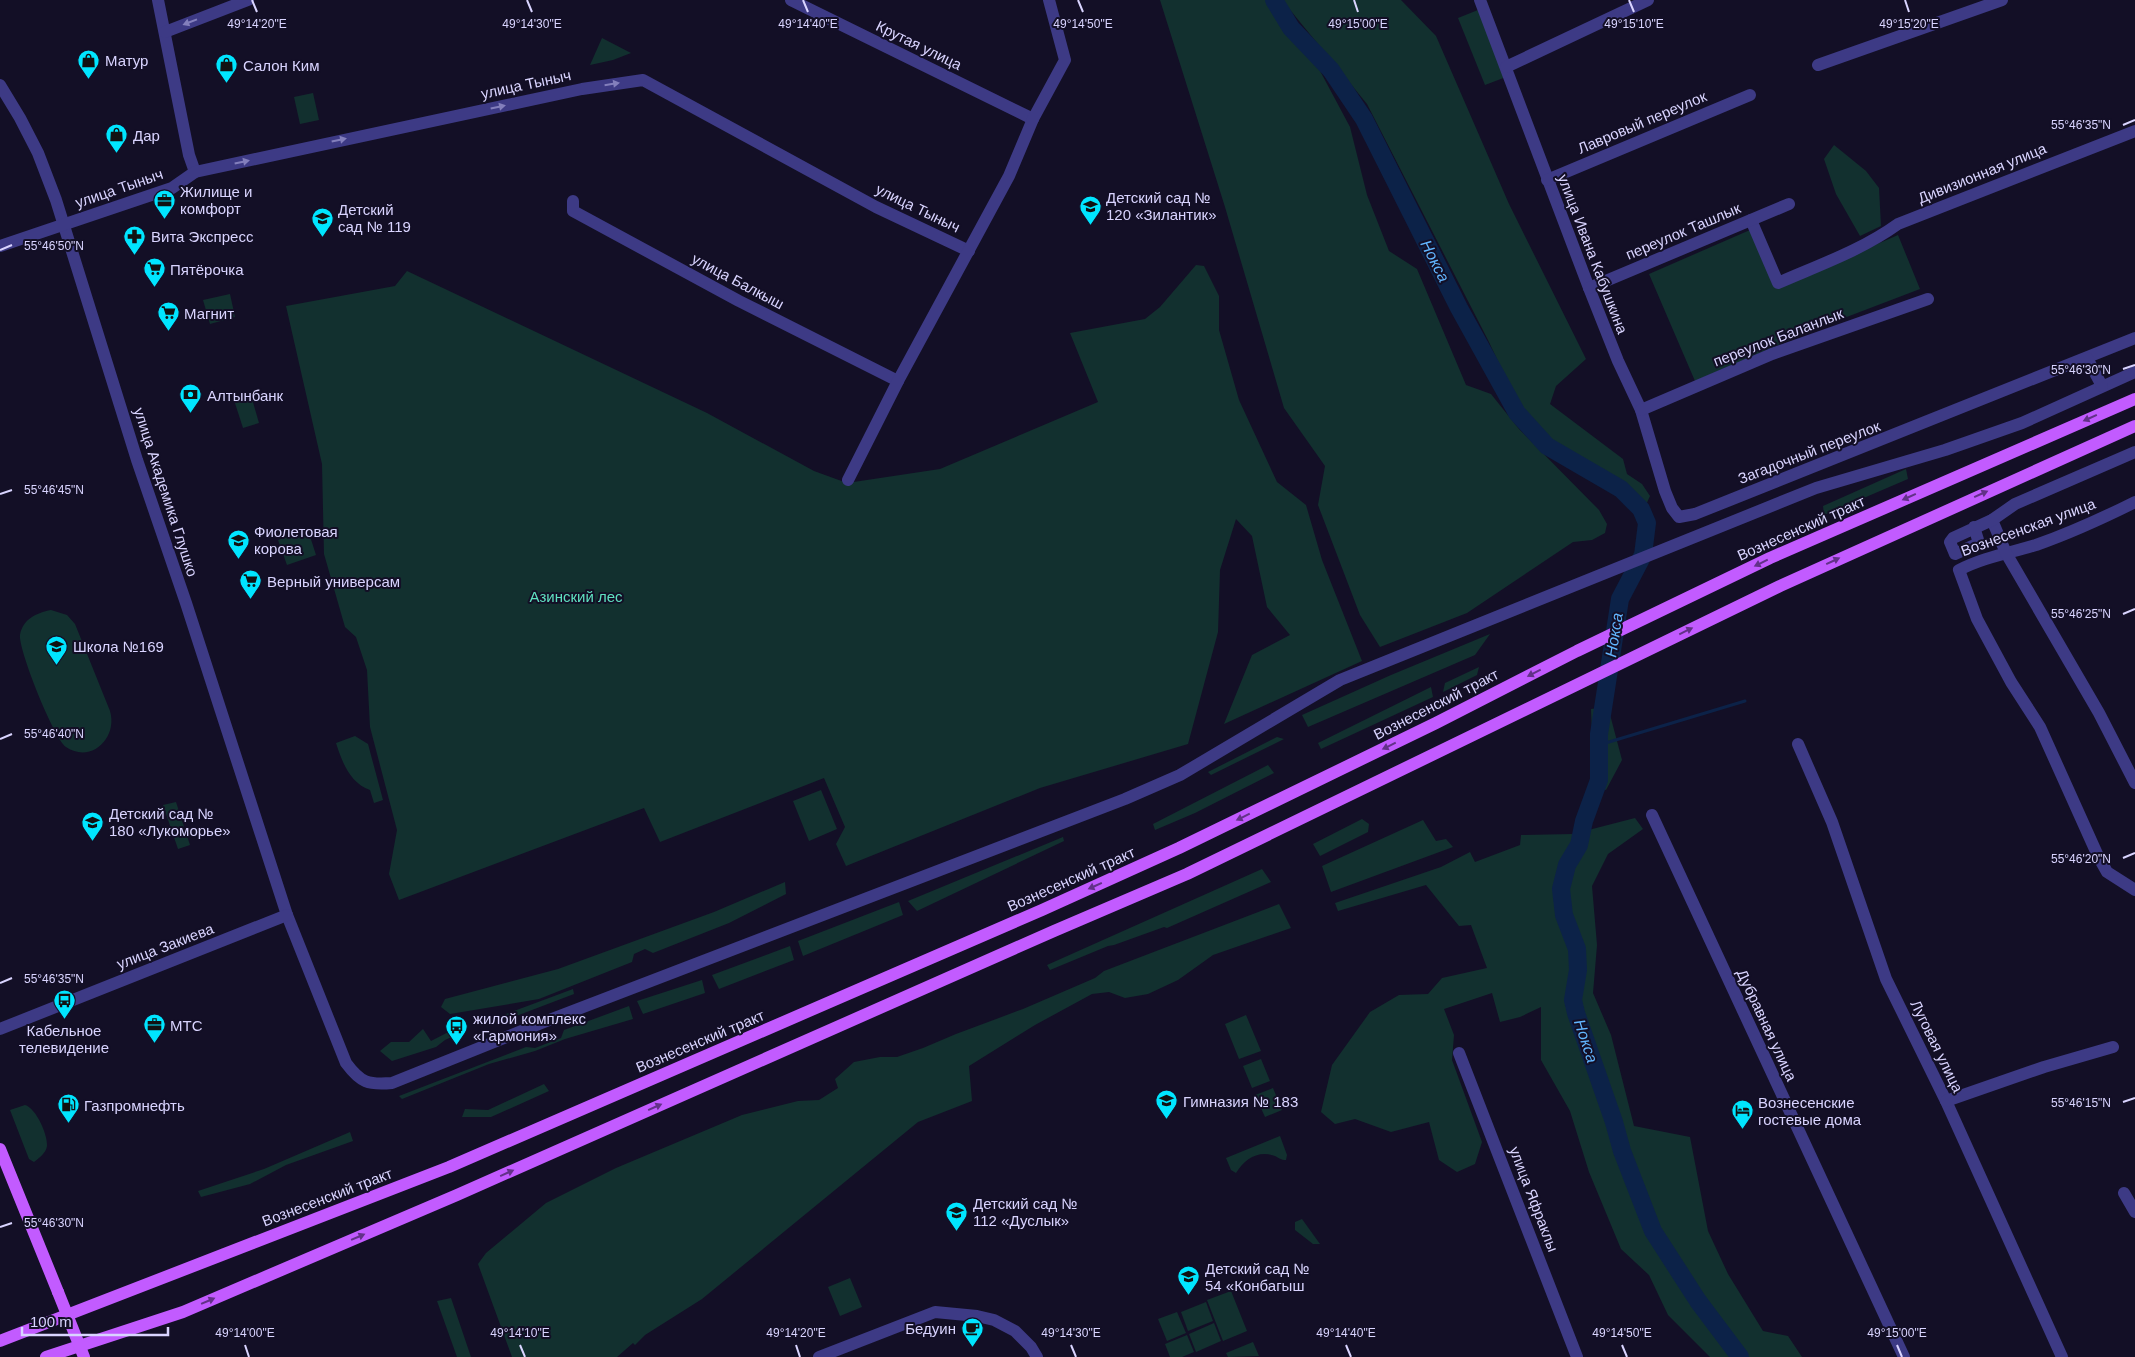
<svg xmlns="http://www.w3.org/2000/svg" width="2135" height="1357" font-family="Arial,sans-serif">
  <style>
    .green { fill: #12302f }
    .lines { fill: none; stroke-linecap: round; stroke-linejoin: round }
    .stream { stroke: #0c2248; stroke-width: 3 }
    .river { stroke: #0c2248; stroke-width: 18 }
    .minor { stroke: #3d3a85; stroke-width: 12 }
    .major { stroke: #c25bff; stroke-width: 12 }
    .major-bridge { stroke: #c25bff; stroke-width: 12 }
    .oneway { fill: #837fbc }
    .oneway2 { fill: #623188 }
    .ticks { fill: none; stroke: #d9d4ff; stroke-width: 2 }
    .labels { text-anchor: middle; dominant-baseline: central; stroke-width: 4; stroke-linejoin: round; paint-order: stroke }
    .street-label { font-size: 15px; fill: #d9d4ff; stroke: #130f26 }
    .poi-label { font-size: 15px; fill: #d9d4ff; stroke: #130f26; text-anchor: start }
    .park-label { font-size: 15px; fill: #5fe0c0; stroke: #130f26 }
    .water-label { font-size: 16px; font-style: italic; fill: #62b6ff; stroke: #130f26 }
    .ticks-label { font-size: 12px; text-anchor: middle; fill: #d9d4ff; stroke: #130f26; stroke-width: 4; stroke-linejoin: round; paint-order: stroke }
  </style>
  <rect width="100%" height="100%" fill="#130f26"/>
  <g class="green">
    <polygon points="1160,0 1273,0 1278,4 1303,39 1350,127 1367,195 1389,251 1417,269 1466,385 1491,394 1519,429 1599,510 1607,524 1605,533 1592,540 1573,542 1467,613 1380,647 1360,615 1318,505 1325,466 1284,408 1225,207"/>
    <polygon points="1282,0 1401,0 1436,36 1509,204 1586,359 1556,386 1550,404 1623,459 1627,474 1642,484 1650,496 1645,507 1629,488 1590,468 1549,442 1521,410 1488,340 1367,104"/>
    <polygon points="1478,10 1506,77 1485,85 1458,18"/>
    <polygon points="602,38 631,53 613,60 590,65"/>
    <polygon points="313,93 319,120 300,124 294,97"/>
    <polygon points="1834,145 1866,171 1879,188 1881,226 1860,236 1836,194 1824,159"/>
    <polygon points="1750,230 1776,288 1898,235 1920,289 1810,331 1695,381 1649,274"/>
    <polygon points="1196,265 1204,266 1219,296 1219,330 1239,400 1277,482 1306,505 1322,560 1362,661 1224,724 1252,655 1290,635 1267,607 1252,536 1236,519 1220,570 1218,632 1188,744 1040,788 846,866 836,844 845,827 824,778 660,842 644,808 399,900 389,874 397,830 370,727 367,670 356,637 345,627 324,554 322,464 286,306 395,286 407,271 707,413 814,471 847,483 940,469 1098,402 1070,333 1145,319 1160,307"/>
    <polygon points="230,294 235,317 210,324 203,300"/>
    <polygon points="250,392 259,423 243,428 233,397"/>
    <polygon points="1906,469 1908,479 1824,515 1823,506"/>
    <polygon points="308,530 316,555 287,565 278,540"/>
    <path d="M51 610 67 615 75 624 110 711C118 738 91 764 66 747 54 739 18 649 20 635 23 619 36 613 51 610Z"/>
    <polygon points="1490,634 1475,655 1308,727 1302,715 1391,675"/>
    <polygon points="1479,667 1477,675 1443,692 1445,683"/>
    <polygon points="1431,687 1433,697 1321,749 1318,743"/>
    <polygon points="1608,707 1622,760 1606,790 1594,786 1591,709"/>
    <path d="M355 736 368 744 383 800 374 803 370 790C350 783 342 762 336 743Z"/>
    <polygon points="1277,737 1284,739 1211,775 1208,772"/>
    <polygon points="1268,765 1274,773 1195,813 1155,830 1153,824"/>
    <polygon points="821,790 837,829 809,841 793,801"/>
    <polygon points="176,802 190,845 178,849 163,805"/>
    <polygon points="1635,818 1643,829 1608,854 1592,886 1597,945 1593,993 1611,1035 1634,1126 1690,1137 1708,1231 1728,1274 1763,1331 1788,1336 1802,1357 1710,1357 1668,1315 1649,1275 1621,1249 1589,1172 1570,1111 1541,1060 1541,1007 1520,1017 1500,1022 1492,993 1444,1009 1454,1035 1452,1060 1482,1142 1475,1164 1457,1172 1439,1160 1429,1122 1391,1132 1355,1119 1335,1124 1321,1112 1332,1065 1370,1012 1399,995 1428,994 1442,978 1487,968 1471,925 1459,926 1426,885 1338,911 1335,903 1441,867 1470,852 1475,862 1520,845 1521,835 1573,834"/>
    <polygon points="1362,819 1369,824 1368,832 1320,856 1313,844"/>
    <polygon points="1423,820 1436,841 1446,839 1453,847 1331,892 1322,866"/>
    <polygon points="1063,837 1064,841 917,911 908,901"/>
    <polygon points="1262,869 1271,882 1167,928 1164,927 1114,945 1108,946 1050,970 1047,965"/>
    <polygon points="785,882 786,894 729,923 653,953 645,949 634,954 632,962 539,999 450,1014 441,1007 445,999 558,969 714,912"/>
    <polygon points="899,902 903,915 803,956 798,941"/>
    <polygon points="1279,904 1291,928 1213,955 1178,980 1148,994 1125,998 1109,992 1092,994 1035,1025 969,1066 972,1101 918,1122 702,1299 645,1335 635,1345 633,1343 617,1357 512,1357 478,1264 486,1253 546,1203 616,1168 742,1115 798,1101 819,1100 838,1088 835,1079 854,1062 880,1057 897,1057 923,1048 956,1034 1023,1009 1095,978 1104,971"/>
    <polygon points="790,946 794,960 719,989 712,975"/>
    <polygon points="702,980 705,993 643,1014 637,1001"/>
    <polygon points="573,989 574,994 490,1026 487,1021"/>
    <polygon points="629,1006 633,1019 565,1039 535,1051 489,1064 402,1099 399,1096 526,1047 535,1048 561,1038 564,1030"/>
    <polygon points="1246,1015 1261,1051 1239,1059 1225,1024"/>
    <polygon points="466,1023 467,1030 445,1040 436,1047 392,1061 380,1051 391,1042 409,1042 423,1029 431,1041"/>
    <polygon points="1261,1059 1270,1081 1252,1088 1243,1066"/>
    <polygon points="544,1084 549,1091 491,1117 462,1117 465,1109 488,1110"/>
    <polygon points="1273,1088 1282,1110 1265,1117 1255,1095"/>
    <path d="M25 1105C36 1108 48 1135 47 1146 46 1153 39 1158 34 1162L29 1159 10 1110Z"/>
    <polygon points="350,1132 353,1141 286,1165 250,1184 201,1197 198,1191 264,1169"/>
    <path d="M1280 1136 1287 1155 1286 1160C1281 1160 1279 1158 1275 1156 1258 1150 1245 1159 1236 1173L1231 1170 1226 1158Z"/>
    <polygon points="1302,1219 1320,1244 1313,1244 1295,1230 1295,1222"/>
    <polygon points="850,1278 862,1307 840,1316 828,1287"/>
    <polygon points="1231,1291 1247,1331 1223,1341 1207,1300"/>
    <polygon points="451,1298 471,1357 457,1357 437,1301"/>
    <polygon points="1206,1302 1213,1321 1188,1331 1181,1312"/>
    <polygon points="1177,1312 1186,1333 1167,1341 1158,1319"/>
    <polygon points="1214,1323 1221,1341 1196,1352 1189,1334"/>
    <polygon points="1187,1335 1194,1352 1182,1357 1170,1357 1165,1344"/>
    <polygon points="1253,1342 1259,1356 1228,1357 1226,1353"/>
  </g>
  <g class="lines">
    <polyline class="stream" points="1599,745 1745,701"/>
    <polyline class="river" points="1274,0 1291,28 1331,70 1364,119 1459,308 1517,413 1547,446 1621,489 1641,509 1647,523 1643,555 1620,599 1599,734 1599,780 1584,821 1579,845 1567,865 1561,889 1564,915 1577,949 1578,970 1573,1000 1576,1013 1614,1122 1622,1151 1653,1231 1698,1301 1740,1357"/>
    <g class="minor">
      <polyline points="158,0 189,155 195,172"/>
      <polyline points="791,0 1033,119"/>
      <polyline points="1480,0 1589,288 1618,361 1641,410 1665,491 1672,508 1679,517 1695,514 2135,338"/>
      <polyline points="165,32 248,0"/>
      <polyline points="1818,65 2002,0"/>
      <polyline points="1506,67 1648,0"/>
      <path d="M0 85 20 118 38 153 56 200 137 460 186 603 287 915 346 1063C361 1083 368 1085 392 1083L544 1022 1125 799 1180 775 1340 680 1816 488 1945 450 2022 423 2135 372"/>
      <polyline points="1547,180 1750,95"/>
      <polyline points="573,201 573,211 739,301 898,381"/>
      <path d="M1751 220 1778 283C1819 265 1862 250 1898 224L2135 131"/>
      <polyline points="0,246 172,188 195,172 582,89 643,80 876,207 969,251"/>
      <polyline points="1589,288 1789,204"/>
      <polyline points="2087,358 2102,386"/>
      <polyline points="1641,410 1772,354 1928,299"/>
      <polyline points="848,480 898,381 1009,176 1033,119 1065,60 1049,0"/>
      <path d="M2135 502C2103 518 2070 533 2036 545 2010 553 1984 557 1959 570L1977 619 2011 682 2040 727 2098 856 2107 872 2135 890"/>
      <polyline points="1992,520 2006,553 2099,713 2135,783"/>
      <polyline points="1974,527 1979,543 1955,554 1950,542 1953,538 1992,520 2015,504 2135,452"/>
      <polyline points="1798,744 1832,822 1886,979 1946,1101 2062,1357"/>
      <polyline points="1652,815 1904,1357"/>
      <polyline points="0,1029 287,915"/>
      <polyline points="1459,1053 1577,1357"/>
      <polyline points="1946,1101 2044,1067 2113,1047"/>
      <polyline points="2124,1193 2135,1212"/>
      <polyline points="819,1357 935,1312 977,1316 994,1320 1015,1331 1031,1347 1037,1357"/>
    </g>
    <g class="major">
      <polyline points="0,1149 58,1292"/>
      <polyline points="0,1341 449,1167 1042,910 1179,848 1436,723 1577,651 1770,558 2135,399"/>
      <polyline points="46,1357 183,1312 457,1195 1054,931 1187,874 1780,586 2135,426"/>
    </g>
    <polyline class="major-bridge" points="58,1292 84,1357"/>
  </g>
  <defs><path id="oneway-solid" d="M-6-.8H1V-3.2L6.5 0L1 3.2V.8H-6Z" transform="scale(1.25)"/></defs>
  <g class="oneway">
    <use href="#oneway-solid" transform="translate(190 22) rotate(159)"/>
    <use href="#oneway-solid" transform="translate(612 84) rotate(-9)"/>
    <use href="#oneway-solid" transform="translate(498 107) rotate(-12)"/>
    <use href="#oneway-solid" transform="translate(339 140) rotate(-12)"/>
    <use href="#oneway-solid" transform="translate(242 162) rotate(-12)"/>
  </g>
  <g class="oneway2">
    <use href="#oneway-solid" transform="translate(2090 418) rotate(156)"/>
    <use href="#oneway-solid" transform="translate(1981 494) rotate(-24)"/>
    <use href="#oneway-solid" transform="translate(1909 497) rotate(156)"/>
    <use href="#oneway-solid" transform="translate(1833 561) rotate(-25)"/>
    <use href="#oneway-solid" transform="translate(1761 563) rotate(154)"/>
    <use href="#oneway-solid" transform="translate(1686 631) rotate(-26)"/>
    <use href="#oneway-solid" transform="translate(1534 673) rotate(153)"/>
    <use href="#oneway-solid" transform="translate(1389 746) rotate(154)"/>
    <use href="#oneway-solid" transform="translate(1243 817) rotate(154)"/>
    <use href="#oneway-solid" transform="translate(1095 886) rotate(156)"/>
    <use href="#oneway-solid" transform="translate(655 1107) rotate(-24)"/>
    <use href="#oneway-solid" transform="translate(507 1173) rotate(-24)"/>
    <use href="#oneway-solid" transform="translate(358 1237) rotate(-23)"/>
    <use href="#oneway-solid" transform="translate(208 1301) rotate(-23)"/>
  </g>
  <path class="ticks" d="M252 0 257 12M527 0 532 12M803 0 808 12M1078 0 1083 12M1354 0 1358 12M1629 0 1634 12M1905 0 1909 12M2123 125 2135 120M0 250 12 245M2123 369 2135 365M0 494 12 490M2123 614 2135 609M0 739 12 734M2123 858 2135 853M0 983 12 978M2123 1102 2135 1098M0 1227 12 1223M245 1345 249 1357M520 1345 525 1357M796 1345 800 1357M1071 1345 1076 1357M1346 1345 1351 1357M1622 1345 1627 1357M1897 1345 1902 1357"/>
  <defs>
    <symbol id="shop-pin" viewBox="-11 -11 22 30"><path d="M0 17L-7.5 6A9.5 9.5 0 1 1 7.5 6Z" fill="#00e5ff" stroke="#130f26"/><path d="M-5-2.5h2.3a2.7 3.5 0 0 1 5.4 0H5L5.5 6h-11ZM-1.5-2.5h3a1.5 2.3 0 0 0-3 0Z" fill="#111"/></symbol>
    <symbol id="office-pin" viewBox="-11 -11 22 30"><path d="M0 17L-7.5 6A9.5 9.5 0 1 1 7.5 6Z" fill="#00e5ff" stroke="#130f26"/><path d="M-6-3h4V-5.5h4V-3h4V5H-6ZM-1-4.5V-3h2v-1.5ZM-6 0V1H6V0Z" fill="#111"/></symbol>
    <symbol id="school-pin" viewBox="-11 -11 22 30"><path d="M0 17L-7.5 6A9.5 9.5 0 1 1 7.5 6Z" fill="#00e5ff" stroke="#130f26"/><path d="M0-5L7-2L0 1L-7-2ZM-4 1L0 2.5L4 1V4Q0 6-4 4Z" fill="#111"/></symbol>
    <symbol id="pharmacy-pin" viewBox="-11 -11 22 30"><path d="M0 17L-7.5 6A9.5 9.5 0 1 1 7.5 6Z" fill="#00e5ff" stroke="#130f26"/><path d="M-2-6h4v4h4v4h-4v4h-4v-4h-4v-4h4Z" fill="#111"/></symbol>
    <symbol id="supermarket-pin" viewBox="-11 -11 22 30"><path d="M0 17L-7.5 6A9.5 9.5 0 1 1 7.5 6Z" fill="#00e5ff" stroke="#130f26"/><path d="M-6-5.5h2.5l.6 2H6L4.5 2H-2.5L-4.4-4H-6ZM-1.5 3.2a1.3 1.3 0 1 0 .1 0ZM3 3.2a1.3 1.3 0 1 0 .1 0Z" fill="#111"/></symbol>
    <symbol id="bank-pin" viewBox="-11 -11 22 30"><path d="M0 17L-7.5 6A9.5 9.5 0 1 1 7.5 6Z" fill="#00e5ff" stroke="#130f26"/><path d="M-6-4H6V4H-6ZM0-2.3a2.3 2.3 0 1 0 0 4.6a2.3 2.3 0 1 0 0-4.6Z" fill="#111"/></symbol>
    <symbol id="bus-pin" viewBox="-11 -11 22 30"><path d="M0 17L-7.5 6A9.5 9.5 0 1 1 7.5 6Z" fill="#00e5ff" stroke="#130f26"/><path d="M-5-6H5V4H4V6H2V4H-2V6H-4V4H-5ZM-3.5-4V0h7V-4ZM-3.5 1.2v1.5H-2V1.2ZM2 1.2v1.5H3.5V1.2Z" fill="#111"/></symbol>
    <symbol id="fuel-pin" viewBox="-11 -11 22 30"><path d="M0 17L-7.5 6A9.5 9.5 0 1 1 7.5 6Z" fill="#00e5ff" stroke="#130f26"/><path d="M-5.5-6h7V0h2V4h1.3V-2.5L3-4.5l.8-.8L6-3V5H2.5V1h-1V6h-7ZM-4.2-4.7v3.2H.2V-4.7Z" fill="#111"/></symbol>
    <symbol id="hotel-pin" viewBox="-11 -11 22 30"><path d="M0 17L-7.5 6A9.5 9.5 0 1 1 7.5 6Z" fill="#00e5ff" stroke="#130f26"/><path d="M-6-4.5h1.5V1H6V5H4.5V3h-9V5H-6ZM-4 0a1.8 1.8 0 1 1 3.6 0ZM.5 0V-2.5h3Q6-2.5 6 0Z" fill="#111"/></symbol>
    <symbol id="cafe-pin" viewBox="-11 -11 22 30"><path d="M0 17L-7.5 6A9.5 9.5 0 1 1 7.5 6Z" fill="#00e5ff" stroke="#130f26"/><path d="M-5.5-4.5H6V0H3Q3 3.5 0 3.5H-2.5Q-5.5 3.5-5.5 0ZM3-3.2v2h1.7v-2ZM-6 4.5H4V6H-6Z" fill="#111"/></symbol>
  </defs>
  <g fill-rule="evenodd">
    <use href="#shop-pin" x="76" y="48" width="25" height="34"/>
    <use href="#shop-pin" x="214" y="52" width="25" height="34"/>
    <use href="#shop-pin" x="104" y="122" width="25" height="34"/>
    <use href="#office-pin" x="152" y="188" width="25" height="34"/>
    <use href="#school-pin" x="1078" y="194" width="25" height="34"/>
    <use href="#school-pin" x="310" y="206" width="25" height="34"/>
    <use href="#pharmacy-pin" x="122" y="224" width="25" height="34"/>
    <use href="#supermarket-pin" x="142" y="256" width="25" height="34"/>
    <use href="#supermarket-pin" x="156" y="300" width="25" height="34"/>
    <use href="#bank-pin" x="178" y="382" width="25" height="34"/>
    <use href="#school-pin" x="226" y="528" width="25" height="34"/>
    <use href="#supermarket-pin" x="238" y="568" width="25" height="34"/>
    <use href="#school-pin" x="44" y="634" width="25" height="34"/>
    <use href="#school-pin" x="80" y="810" width="25" height="34"/>
    <use href="#bus-pin" x="52" y="988" width="25" height="34"/>
    <use href="#office-pin" x="142" y="1012" width="25" height="34"/>
    <use href="#bus-pin" x="444" y="1014" width="25" height="34"/>
    <use href="#school-pin" x="1154" y="1088" width="25" height="34"/>
    <use href="#fuel-pin" x="56" y="1092" width="25" height="34"/>
    <use href="#hotel-pin" x="1730" y="1098" width="25" height="34"/>
    <use href="#school-pin" x="944" y="1200" width="25" height="34"/>
    <use href="#school-pin" x="1176" y="1264" width="25" height="34"/>
    <use href="#cafe-pin" x="960" y="1316" width="25" height="34"/>
  </g>
  <g class="labels">
    <g class="street-label">
      <text transform="translate(919 45) rotate(26)">Крутая улица</text>
      <text transform="translate(526 84) rotate(-12)">улица Тыныч</text>
      <text transform="translate(1642 122) rotate(-23)">Лавровый переулок</text>
      <text transform="translate(1982 173) rotate(-22)">Дивизионная улица</text>
      <text transform="translate(119 188) rotate(-19)">улица Тыныч</text>
      <text transform="translate(918 208) rotate(26)">улица Тыныч</text>
      <text transform="translate(1683 231) rotate(-23)">переулок Ташлык</text>
      <text transform="translate(1593 254) rotate(69)">улица Ивана Кабушкина</text>
      <text transform="translate(738 281) rotate(28)">улица Балкыш</text>
      <text transform="translate(1778 337) rotate(-21)">переулок Баланлык</text>
      <text transform="translate(1809 452) rotate(-21)">Загадочный переулок</text>
      <text transform="translate(166 492) rotate(72)">улица Академика Глушко</text>
      <text transform="translate(2028 527) rotate(-20)">Вознесенская улица</text>
      <text transform="translate(1801 528) rotate(-24)">Вознесенский тракт</text>
      <text transform="translate(1436 704) rotate(-27)">Вознесенский тракт</text>
      <text transform="translate(1071 879) rotate(-24)">Вознесенский тракт</text>
      <text transform="translate(165 946) rotate(-21)">улица Закиева</text>
      <text transform="translate(1767 1025) rotate(65)">Дубравная улица</text>
      <text transform="translate(700 1041) rotate(-23)">Вознесенский тракт</text>
      <text transform="translate(1937 1046) rotate(64)">Луговая улица</text>
      <text transform="translate(327 1197) rotate(-21)">Вознесенский тракт</text>
      <text transform="translate(1534 1199) rotate(69)">улица Яфраклы</text>
    </g>
    <g class="poi-label">
      <text x="105" y="60">Матур</text>
      <text x="243" y="65">Салон Ким</text>
      <text x="133" y="135">Дар</text>
      <text x="180" y="191">Жилище и<tspan x="180" dy="17">комфорт</tspan></text>
      <text x="1106" y="197">Детский сад №<tspan x="1106" dy="17">120 «Зилантик»</tspan></text>
      <text x="338" y="209">Детский<tspan x="338" dy="17">сад № 119</tspan></text>
      <text x="151" y="236">Вита Экспресс</text>
      <text x="170" y="269">Пятёрочка</text>
      <text x="184" y="313">Магнит</text>
      <text x="207" y="395">Алтынбанк</text>
      <text x="254" y="531">Фиолетовая<tspan x="254" dy="17">корова</tspan></text>
      <text x="267" y="581">Верный универсам</text>
      <text x="73" y="646">Школа №169</text>
      <text x="109" y="813">Детский сад №<tspan x="109" dy="17">180 «Лукоморье»</tspan></text>
      <text x="473" y="1018">жилой комплекс<tspan x="473" dy="17">«Гармония»</tspan></text>
      <text x="170" y="1025">МТС</text>
      <text x="64" y="1030" text-anchor="middle">Кабельное<tspan x="64" dy="17">телевидение</tspan></text>
      <text x="1183" y="1101">Гимназия № 183</text>
      <text x="1758" y="1102">Вознесенские<tspan x="1758" dy="17">гостевые дома</tspan></text>
      <text x="84" y="1105">Газпромнефть</text>
      <text x="973" y="1203">Детский сад №<tspan x="973" dy="17">112 «Дуслык»</tspan></text>
      <text x="1205" y="1268">Детский сад №<tspan x="1205" dy="17">54 «Конбагыш</tspan></text>
      <text x="956" y="1328" text-anchor="end">Бедуин</text>
    </g>
    <g class="park-label">
      <text x="576" y="596">Азинский лес</text>
    </g>
    <g class="water-label">
      <text transform="translate(1435 261) rotate(63)">Нокса</text>
      <text transform="translate(1614 635) rotate(-81)">Нокса</text>
      <text transform="translate(1586 1041) rotate(72)">Нокса</text>
    </g>
  </g>
  <g class="ticks-label">
    <text x="1634" y="28">49°15'10"E</text>
    <text x="257" y="28">49°14'20"E</text>
    <text x="532" y="28">49°14'30"E</text>
    <text x="808" y="28">49°14'40"E</text>
    <text x="1083" y="28">49°14'50"E</text>
    <text x="1358" y="28">49°15'00"E</text>
    <text x="1909" y="28">49°15'20"E</text>
    <text x="2081" y="129">55°46'35"N</text>
    <text x="54" y="250">55°46'50"N</text>
    <text x="2081" y="374">55°46'30"N</text>
    <text x="54" y="494">55°46'45"N</text>
    <text x="2081" y="618">55°46'25"N</text>
    <text x="54" y="738">55°46'40"N</text>
    <text x="2081" y="863">55°46'20"N</text>
    <text x="54" y="983">55°46'35"N</text>
    <text x="2081" y="1107">55°46'15"N</text>
    <text x="54" y="1227">55°46'30"N</text>
    <text x="245" y="1337">49°14'00"E</text>
    <text x="520" y="1337">49°14'10"E</text>
    <text x="796" y="1337">49°14'20"E</text>
    <text x="1071" y="1337">49°14'30"E</text>
    <text x="1346" y="1337">49°14'40"E</text>
    <text x="1622" y="1337">49°14'50"E</text>
    <text x="1897" y="1337">49°15'00"E</text>
  </g>
  <path d="M22 1327v8h146v-8" fill="none" stroke="#d9d4ff" stroke-width="2.5"/>
  <text x="30" y="1327" font-size="15" fill="#d9d4ff" stroke="#130f26" stroke-width="4" paint-order="stroke">100 m</text>
</svg>
